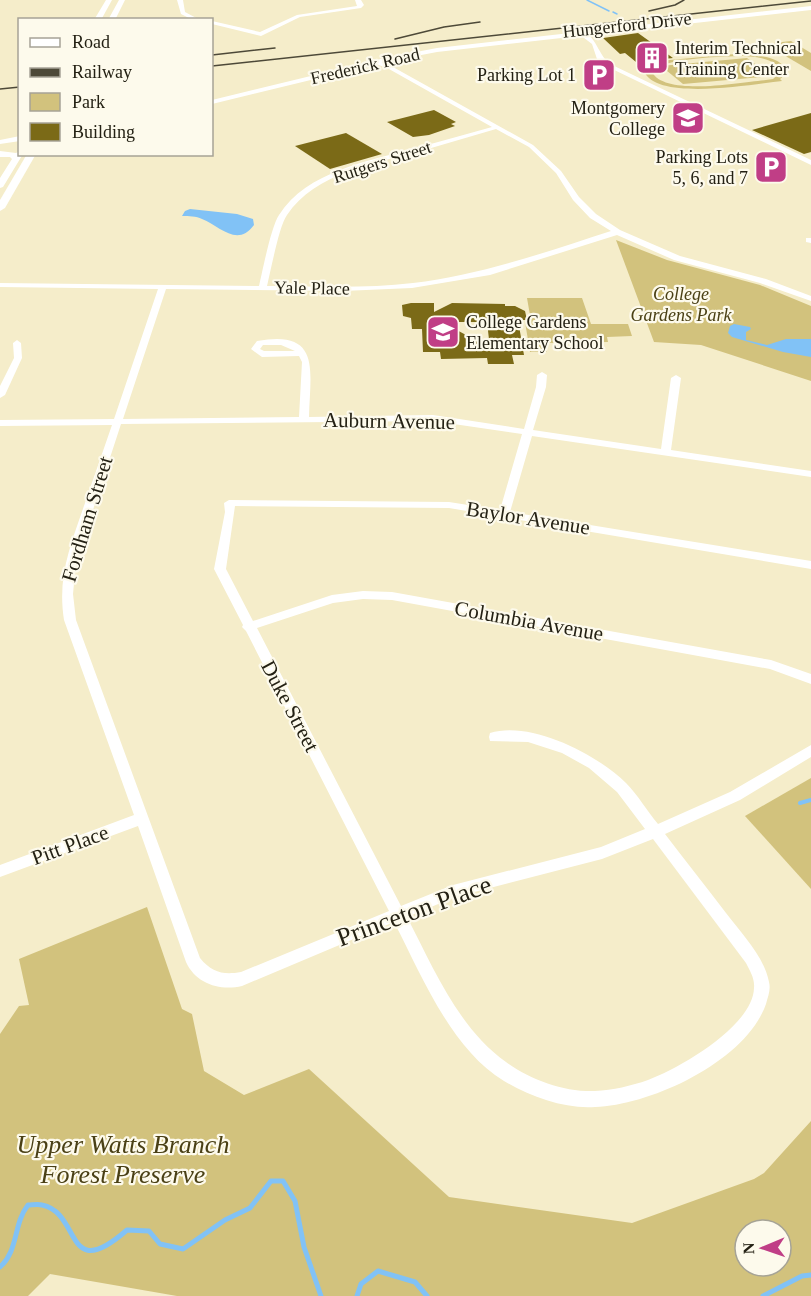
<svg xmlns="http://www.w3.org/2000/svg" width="811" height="1296" font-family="Georgia,serif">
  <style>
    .green { fill: #d2c27d; fill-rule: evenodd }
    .water { fill: #81c2f6 }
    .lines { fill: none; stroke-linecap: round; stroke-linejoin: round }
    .stream-far2 { stroke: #81c2f6; stroke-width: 1.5 }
    .stream-far1 { stroke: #81c2f6; stroke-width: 4 }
    .stream { stroke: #81c2f6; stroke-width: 5 }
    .building { fill: #7b6a17; fill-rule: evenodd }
    .minor { fill: #fff; fill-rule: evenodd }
    .major { fill: #fff; fill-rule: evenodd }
    .rail { stroke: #4d4938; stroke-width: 1.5 }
    .labels { text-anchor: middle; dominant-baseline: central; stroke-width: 4.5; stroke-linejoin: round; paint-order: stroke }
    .far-street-label { font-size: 18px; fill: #242114; stroke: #fdfaec }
    .far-poi-label { font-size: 18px; fill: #242114; stroke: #fdfaec; text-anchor: end }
    .far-park-label { font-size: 18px; font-style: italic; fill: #4a4015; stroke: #fdfaec }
    .street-label { font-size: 21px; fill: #242114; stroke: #fdfaec }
    .near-street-label { font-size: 26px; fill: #242114; stroke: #fdfaec }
    .near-park-label { font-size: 26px; font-style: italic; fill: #4a4015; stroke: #fdfaec }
  </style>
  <rect width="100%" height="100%" fill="#f5edca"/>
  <g class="green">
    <polygon points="791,41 811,53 811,71 765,44"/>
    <path d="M735 54C751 54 783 55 787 73L780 79 782 81C754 84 656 102 644 71L651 64 659 61ZM737 56C751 56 776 57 781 72L773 79 766 80C741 82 665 97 652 72 661 58 719 57 737 56Z"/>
    <polygon points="747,58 771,76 683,84 661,66"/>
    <polygon points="616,240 667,260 760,285 811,306 811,381 701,345 654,342"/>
    <polygon points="527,298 582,298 591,324 628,324 632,336 607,337 608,342 546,343 547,352 530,352 525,322 531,321"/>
    <polygon points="811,778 811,889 745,816"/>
    <path d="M147 907 182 1009 192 1014 204 1071 244 1095 309 1069 449 1197 632 1223 754 1179 764 1173 811 1121V1296H177L50 1274 28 1296H0V1034L19 1006 29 1005 19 959ZM745 1230H781V1266H745Z"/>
  </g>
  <g class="water">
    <path d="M190 209 237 214 253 219 254 225C237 248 220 226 202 219 196 216 189 216 182 216L185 211Z"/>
    <polygon points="734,324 750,327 751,329 746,332 746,340 767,345 786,339 811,339 811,357 783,352 732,337 728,333 730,326"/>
  </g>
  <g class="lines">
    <g class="stream-far2">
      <polyline points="587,0 609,11"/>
      <polyline points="613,12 617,14"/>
    </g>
    <polyline class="stream-far1" points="800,803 811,800"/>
    <g class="stream">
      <path d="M0 1267C19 1250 13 1224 28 1205 32 1205 38 1204 42 1205 82 1213 64 1285 127 1230L149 1231 160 1244 183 1249 225 1220 250 1208 271 1181H283L295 1201 304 1247 321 1296"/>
      <polyline points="357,1296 361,1284 378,1271 415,1282 427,1296"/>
      <polyline points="763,1296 802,1276 811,1275"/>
    </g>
  </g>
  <g class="building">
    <polygon points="638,33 673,58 636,62 625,53 620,54 603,38"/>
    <polygon points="434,110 456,122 451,124 455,126 429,135 413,137 387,122"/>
    <polygon points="811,113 811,152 804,154 752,130"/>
    <polygon points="346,133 382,154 330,169 295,146"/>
    <path d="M411 303H434V312L452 303 505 304V306H515L525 311 527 320H518L524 355H512L514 364H488L487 358 441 359 440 352H423L422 329H412L411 318 403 316 402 305ZM442 322H487L490 348Z"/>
  </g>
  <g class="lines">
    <g class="minor">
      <polygon points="177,0 183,0 185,12 200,20 193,20 181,14"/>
      <polygon points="355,0 361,0 364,5 361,8 300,17 261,36 212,24 212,21 260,32 297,15 357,6"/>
      <path d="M575 29C597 32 596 53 610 64L811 160V165L606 66 597 59 592 44 575 31Z"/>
      <path d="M368 57 393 67 533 145 561 171 579 197 596 214 620 230 680 256 766 279 811 296V301L760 283 674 260 617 235 490 275 412 288 343 291 166 289 123 419 299 417 302 362 299 356 262 357 251 349 257 341C322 329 310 371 309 417L433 415 524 429 536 387 537 375 542 372 547 375 546 387 533 430 661 449 671 378 676 375 681 378 671 450 811 471V477L532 436 510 512 811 561V569L449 508 235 506 226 569 253 621 332 595 363 591 392 592 771 660 811 674V684L770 669 392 600 363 599 333 603 257 628 401 906 453 885 601 847 645 829 617 792 589 768 562 753 528 742 490 741 489 737 490 733C531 720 598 755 626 783 638 795 647 811 658 824L730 792 811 745V757L740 800 665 834C685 860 706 887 726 913 741 933 764 956 769 982 771 990 768 996 766 1004 746 1061 652 1105 595 1107 564 1109 531 1097 504 1081 451 1049 422 976 394 922L242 986C220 991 196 984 186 962L138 826 0 877V865L134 815 64 620C57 576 71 544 85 503 94 477 103 451 112 425L0 426V420L114 419 158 289 0 287V283L259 286C263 269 271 227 279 215 307 171 369 161 416 148 442 141 467 134 492 127L389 69 366 60ZM496 129 529 147 556 173 573 200 590 218 611 231C546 252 481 275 413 283 365 289 315 286 267 286 271 270 279 226 287 215 315 173 375 163 421 151 446 144 471 136 496 129ZM263 345H281L295 351H264L260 349ZM433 421 522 434 500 510 449 502 229 500 224 503 225 512 214 569 243 625 242 627 246 631 389 911 241 972C224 975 212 973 200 958L76 620 73 594 76 562 121 424ZM653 839 746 963C750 971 755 979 754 988 753 1026 680 1068 648 1080 631 1086 613 1090 595 1091 564 1092 531 1080 506 1062 458 1028 433 967 407 917L455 897 602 859Z"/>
      <polygon points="806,238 811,238 811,243 806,242"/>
      <polygon points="17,340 21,343 22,358 5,395 0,398 0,386 14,358 13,343"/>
    </g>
    <g class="major">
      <polygon points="106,0 112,0 101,20 94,20"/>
      <polygon points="119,0 125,0 115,20 108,20"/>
      <polygon points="811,6 811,10 437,52 385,62 212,104 212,100 385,58 437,48"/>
      <polygon points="20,136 20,141 0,144 0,140"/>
      <polygon points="0,151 16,153 20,151 20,154 23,154 3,187 0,188 0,178 12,159 10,157 0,157"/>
      <polygon points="27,154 36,154 5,208 0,211 0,200"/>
    </g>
    <g class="rail">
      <polyline points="649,11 675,5 684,0"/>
      <polyline points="395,39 444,27 480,22"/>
      <polyline points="212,55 275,48"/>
      <polyline points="212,66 811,1"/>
      <polyline points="0,89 20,87"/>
    </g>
  </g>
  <defs>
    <symbol id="building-square" viewBox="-11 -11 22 22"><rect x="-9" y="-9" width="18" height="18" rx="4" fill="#c03e86" stroke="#fdfaec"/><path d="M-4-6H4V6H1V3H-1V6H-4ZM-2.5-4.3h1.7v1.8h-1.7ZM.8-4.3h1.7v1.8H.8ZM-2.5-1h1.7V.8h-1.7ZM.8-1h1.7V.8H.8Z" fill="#fff"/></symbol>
    <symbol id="parking-square" viewBox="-11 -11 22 22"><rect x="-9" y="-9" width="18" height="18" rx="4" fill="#c03e86" stroke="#fdfaec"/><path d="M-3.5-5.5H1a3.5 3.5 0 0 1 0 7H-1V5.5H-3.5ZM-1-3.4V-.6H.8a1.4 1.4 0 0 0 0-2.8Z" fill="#fff"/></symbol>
    <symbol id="university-square" viewBox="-11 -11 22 22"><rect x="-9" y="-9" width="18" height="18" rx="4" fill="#c03e86" stroke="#fdfaec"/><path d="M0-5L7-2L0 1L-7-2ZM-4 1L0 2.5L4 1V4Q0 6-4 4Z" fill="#fff"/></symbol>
    <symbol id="school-square" viewBox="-11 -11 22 22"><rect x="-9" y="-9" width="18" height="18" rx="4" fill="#c03e86" stroke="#fdfaec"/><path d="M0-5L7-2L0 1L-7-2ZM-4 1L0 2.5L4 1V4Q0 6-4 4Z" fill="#fff"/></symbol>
  </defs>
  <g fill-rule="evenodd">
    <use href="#building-square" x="633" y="39" width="38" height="38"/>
    <use href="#parking-square" x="580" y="56" width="38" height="38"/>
    <use href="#university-square" x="669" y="99" width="38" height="38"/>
    <use href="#parking-square" x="752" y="148" width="38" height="38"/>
    <use href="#school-square" x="424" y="313" width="38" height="38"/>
  </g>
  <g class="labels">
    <g class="far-street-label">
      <text transform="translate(627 25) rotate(-6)">Hungerford Drive</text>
      <text transform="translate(365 66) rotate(-13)">Frederick Road</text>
      <text transform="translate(382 162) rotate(-18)">Rutgers Street</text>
      <text transform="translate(312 288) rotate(1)">Yale Place</text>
    </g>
    <g class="far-poi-label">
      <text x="675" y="48" text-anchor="start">Interim Technical<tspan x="675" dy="21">Training Center</tspan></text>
      <text x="576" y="75">Parking Lot 1</text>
      <text x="665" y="108">Montgomery<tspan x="665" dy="21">College</tspan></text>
      <text x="748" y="157">Parking Lots<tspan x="748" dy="21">5, 6, and 7</tspan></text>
      <text x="466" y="322" text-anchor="start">College Gardens<tspan x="466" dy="21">Elementary School</tspan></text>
    </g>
    <g class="far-park-label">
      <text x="681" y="294">College<tspan x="681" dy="21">Gardens Park</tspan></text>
    </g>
    <g class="street-label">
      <text transform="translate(389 421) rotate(1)">Auburn Avenue</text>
      <text transform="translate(528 518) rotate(9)">Baylor Avenue</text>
      <text transform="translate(87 519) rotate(-73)">Fordham Street</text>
      <text transform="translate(529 621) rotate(10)">Columbia Avenue</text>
      <text transform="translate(290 706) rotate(62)">Duke Street</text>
      <text transform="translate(70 845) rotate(-20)">Pitt Place</text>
    </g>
    <g class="near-street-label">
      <text transform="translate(414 911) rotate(-20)">Princeton Place</text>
    </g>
    <g class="near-park-label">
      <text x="123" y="1144">Upper Watts Branch<tspan x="123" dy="30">Forest Preserve</tspan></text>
    </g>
  </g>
  <rect x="18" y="18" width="195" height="138" fill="#fdfaec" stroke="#a6a396" stroke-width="1.5"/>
  <rect x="30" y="38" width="30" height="9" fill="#ffffff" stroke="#a6a396" stroke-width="1.5"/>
  <text x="72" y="48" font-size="18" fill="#242114">Road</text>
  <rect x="30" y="68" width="30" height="9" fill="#4d4938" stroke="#a6a396" stroke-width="1.5"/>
  <text x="72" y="78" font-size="18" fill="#242114">Railway</text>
  <rect x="30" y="93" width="30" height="18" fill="#d2c27d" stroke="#a6a396" stroke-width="1.5"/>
  <text x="72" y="108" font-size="18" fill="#242114">Park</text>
  <rect x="30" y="123" width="30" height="18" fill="#7b6a17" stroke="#a6a396" stroke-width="1.5"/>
  <text x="72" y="138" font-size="18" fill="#242114">Building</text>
  <g transform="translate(763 1248) rotate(268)"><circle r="28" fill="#fdfaec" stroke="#a6a396" stroke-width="1.5"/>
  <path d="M0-4.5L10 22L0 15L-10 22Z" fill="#c03e86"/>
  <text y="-9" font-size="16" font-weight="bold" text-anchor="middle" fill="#242114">N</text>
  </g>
</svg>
